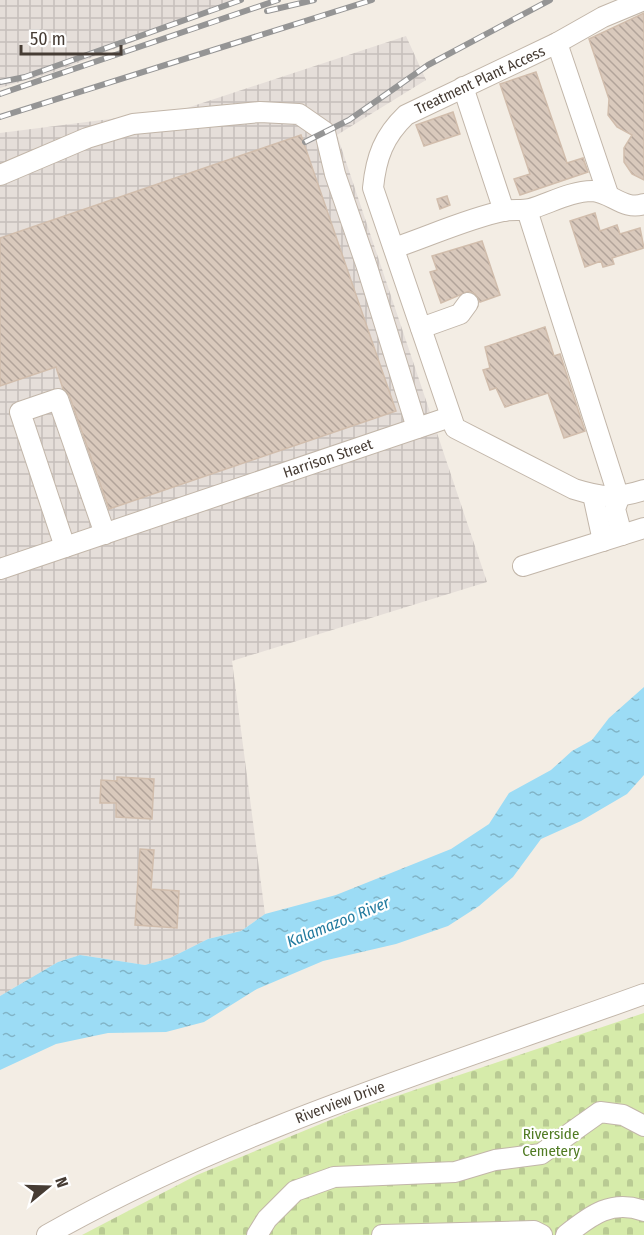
<svg xmlns="http://www.w3.org/2000/svg" width="644" height="1235" font-family="'Fira Sans Condensed',sans-serif">
  <style>
    .industrial { fill: url(#industrial-grid) }
    .cemetery { fill: url(#cemetery-stones) }
    .water { fill: url(#water-ripples) }
    .building { fill: url(#building-back-hatch); stroke: #d1bdac; stroke-width: 1.5 }
    .lines { fill: none; stroke-linecap: round; stroke-linejoin: round }
    .minor-casing { stroke: #c2b6a9; stroke-width: 22 }
    .minor { stroke: #fff; stroke-width: 20 }
    .rail-casing { stroke: #959595; stroke-width: 6 }
    .rail { stroke: #fff; stroke-width: 4; stroke-dasharray: 11; stroke-linecap: butt }
    .labels { text-anchor: middle; dominant-baseline: central; stroke-width: 4.5; stroke-linejoin: round; paint-order: stroke }
    .street-label { font-size: 15px; fill: #463c34; stroke: #fff }
    .park-label { font-size: 15px; fill: #507b23; stroke: #fff }
    .water-label { font-size: 16px; font-style: italic; fill: #237b9f; stroke: #fff }
  </style>
  <defs>
    <pattern id="industrial-grid" width="8" height="8" patternUnits="userSpaceOnUse" patternTransform="scale(1.5)"><rect width="8" height="8" fill="#e5ded9"/><path d="M0 4h8M4 0v8" fill="none" stroke="#c6bfbb"/></pattern>
    <pattern id="cemetery-stones" width="16" height="16" patternUnits="userSpaceOnUse" patternTransform="scale(1.5)"><rect width="16" height="16" fill="#d6ebaa"/><path d="M2 7V4a2 2 0 0 1 4 0v3zM10 15v-3a2 2 0 0 1 4 0v3z" fill="#b9ca93"/></pattern>
    <pattern id="water-ripples" width="26" height="14" patternUnits="userSpaceOnUse" patternTransform="scale(1.5)"><rect width="26" height="14" fill="#9cdcf5"/><path d="M2 4q2-2 4 0t4 0M15 11q2-2 4 0t4 0" fill="none" stroke="#81b4c7"/></pattern>
    <pattern id="building-back-hatch" width="6" height="6" patternUnits="userSpaceOnUse" patternTransform="scale(1.5)"><rect width="6" height="6" fill="#d9c9bc"/><path d="M-1 5l2 2M0 0l6 6M5-1l2 2" fill="none" stroke="#b2a49a"/></pattern>
  </defs>
  <rect width="100%" height="100%" fill="#f3ede4"/>
  <g class="industrial">
    <polygon points="0,0 243,0 54,72 0,88"/>
    <polygon points="406,36 426,80 337,135 487,582 232,661 265,914 241,931 208,939 170,958 145,965 80,955 58,962 0,996 0,133 181,110"/>
  </g>
  <polygon class="cemetery" points="644,1013 644,1235 82,1235 197,1175 352,1111"/>
  <polygon class="water" points="644,687 644,775 627,794 581,821 541,839 513,877 479,906 448,926 396,944 323,961 257,989 204,1022 166,1032 108,1033 56,1044 0,1070 0,996 58,962 80,955 145,965 170,958 208,939 241,931 265,914 336,895 451,849 489,824 509,793 551,770 572,751 592,740 609,718"/>
  <g class="building">
    <polygon points="644,13 644,180 632,174 624,162 624,148 632,135 617,127 608,115 609,99 589,39"/>
    <polygon points="536,72 567,163 583,158 588,172 520,195 514,179 530,174 500,84"/>
    <polygon points="453,112 460,134 424,146 416,125"/>
    <polygon points="301,135 396,411 109,509 69,395 63,389 56,367 0,386 0,238"/>
    <polygon points="447,196 450,205 440,209 437,199"/>
    <polygon points="595,213 600,231 617,225 620,234 640,228 644,248 612,258 614,264 603,267 601,261 585,267 570,221"/>
    <polygon points="482,241 500,295 480,302 475,294 469,291 441,303 430,272 437,270 432,256"/>
    <polygon points="545,327 554,356 560,354 585,431 564,438 548,393 505,407 496,388 490,390 483,370 490,368 485,347"/>
    <polygon points="117,777 154,779 152,819 116,817 116,803 100,803 101,780 117,781"/>
    <polygon points="140,849 154,850 151,889 179,891 177,928 135,925"/>
  </g>
  <g class="lines">
    <defs>
      <g id="minor">
        <path d="M644 0 603 17 557 43 406 115C384 136 376 157 373 188L455 428 574 489C603 498 616 499 644 490"/>
        <polyline points="557,43 608,194"/>
        <polyline points="463,87 504,211"/>
        <polyline points="0,175 87,138 133,124 260,112 299,114 325,132 335,174 367,267 417,428"/>
        <polyline points="527,210 619,498 615,509 622,535"/>
        <path d="M394 248C430 236 466 219 503 211 512 209 522 211 530 209 550 203 572 191 592 191 611 192 624 211 644 204"/>
        <polyline points="421,328 460,314 468,303"/>
        <polyline points="593,495 603,541"/>
        <polyline points="65,547 20,412 58,399 105,534"/>
        <polyline points="523,566 644,528"/>
        <path id="s1" d="M0 569 450 417"/>
        <path id="s2" d="M47 1235C234 1129 443 1067 644 994"/>
        <polyline points="257,1235 267,1219 295,1191 334,1177 455,1172 495,1160 541,1154 600,1112 623,1115 644,1126"/>
        <polyline points="382,1235 534,1231 542,1235"/>
        <path d="M566 1235C591 1215 612 1199 644 1211"/>
      </g>
    </defs>
    <use href="#minor" class="minor-casing"/>
    <use href="#minor" class="minor"/>
    <defs>
      <g id="rail">
        <polyline points="267,11 314,0"/>
        <polyline points="0,82 25,77 241,0"/>
        <polyline points="0,94 278,0"/>
        <polyline points="0,117 372,0"/>
        <polyline points="305,142 349,120 428,65 550,0"/>
      </g>
    </defs>
    <use href="#rail" class="rail-casing"/>
    <use href="#rail" class="rail"/>
  </g>
  <g class="labels">
    <g class="street-label">
      <text transform="translate(480 80) rotate(-25)">Treatment Plant Access</text>
      <text stroke="none"><textPath href="#s1" startOffset="346">Harrison Street</textPath></text>
      <text stroke="none"><textPath href="#s2" startOffset="322">Riverview Drive</textPath></text>
    </g>
    <g class="park-label">
      <text x="551" y="1134">Riverside<tspan x="551" dy="17">Cemetery</tspan></text>
    </g>
    <g class="water-label">
      <text transform="translate(338 922) rotate(-22)">Kalamazoo River</text>
    </g>
  </g>
  <g transform="translate(48 1187) rotate(71)" stroke="#ffffff" stroke-width="4.5" paint-order="stroke">
  <path d="M0-4.5L10 22L0 15L-10 22Z" fill="#463c34"/>
  <text y="-9" font-size="16" font-weight="bold" text-anchor="middle" fill="#463c34">N</text>
  </g>
  <path d="M21 45v9h100v-9" fill="none" stroke="#463c34" stroke-width="3"/>
  <text x="30" y="45" font-size="18" fill="#463c34" stroke="#ffffff" stroke-width="4.5" paint-order="stroke">50 m</text>
</svg>
